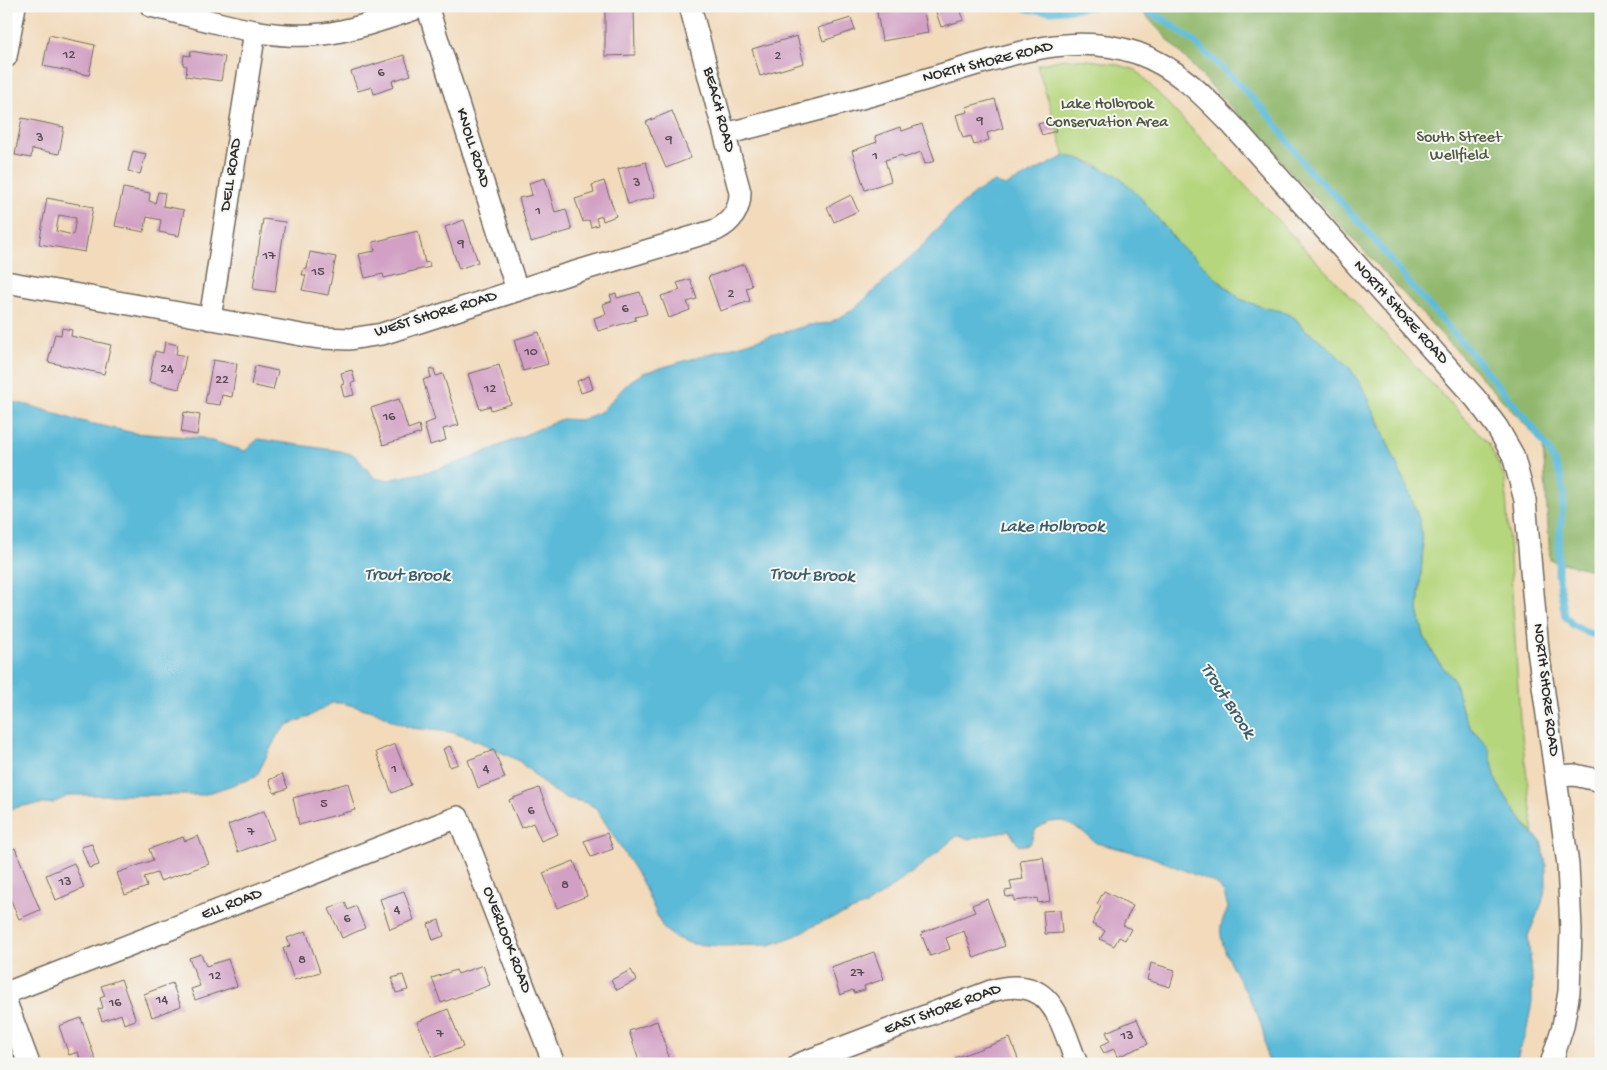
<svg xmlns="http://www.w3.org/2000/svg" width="1607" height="1070" font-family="'Gochi Hand',sans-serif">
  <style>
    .green { fill: #b5d67d; stroke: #708054 }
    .forest { fill: #90b76c; stroke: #5e714c }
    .water { fill: #5abad8; stroke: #427282 }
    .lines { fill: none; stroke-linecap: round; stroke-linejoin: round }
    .stream { stroke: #5abad8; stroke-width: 7 }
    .building { fill: #d2a0c4; fill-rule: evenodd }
    .minor-casing { stroke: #71685d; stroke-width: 24 }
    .minor { stroke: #fff; stroke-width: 21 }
    .labels { text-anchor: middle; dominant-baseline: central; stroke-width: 4; stroke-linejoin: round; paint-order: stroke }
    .number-label { font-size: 14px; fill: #554851 }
    .street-label { font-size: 16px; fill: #2b2b2b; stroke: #f6f6f2 }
    .park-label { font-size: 16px; fill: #4e5640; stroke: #f6f6f2 }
    .water-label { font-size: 18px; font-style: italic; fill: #3b5d68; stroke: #f6f6f2 }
  </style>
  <rect width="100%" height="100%" fill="#f6f6f2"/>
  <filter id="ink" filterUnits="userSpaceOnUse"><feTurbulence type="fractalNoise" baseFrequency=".02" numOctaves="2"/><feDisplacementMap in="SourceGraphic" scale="10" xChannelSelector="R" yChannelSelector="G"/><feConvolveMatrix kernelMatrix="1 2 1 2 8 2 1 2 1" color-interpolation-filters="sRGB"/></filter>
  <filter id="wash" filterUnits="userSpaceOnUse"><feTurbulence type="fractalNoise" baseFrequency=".0096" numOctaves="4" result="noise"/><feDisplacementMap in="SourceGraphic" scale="20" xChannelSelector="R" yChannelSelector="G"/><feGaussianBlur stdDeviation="1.12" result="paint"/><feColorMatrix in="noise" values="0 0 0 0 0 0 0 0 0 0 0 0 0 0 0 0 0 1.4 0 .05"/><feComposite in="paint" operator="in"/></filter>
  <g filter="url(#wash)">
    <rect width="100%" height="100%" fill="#f2dabb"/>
    <path class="green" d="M1063 59C1088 59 1111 62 1136 70L1489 444 1505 479 1520 719 1534 835 1515 811 1497 783 1478 735 1470 727 1462 710 1454 680 1437 660 1424 636 1418 610 1423 548 1393 457 1378 418 1328 346 1303 328 1295 318 1281 311 1265 308 1240 299 1182 248 1140 197 1096 164 1077 158 1065 156 1037 65Z"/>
    <polygon class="forest" points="1137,6 1601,6 1601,572 1550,560 1543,444"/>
    <path class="water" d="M1065 156 1077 158 1117 175 1140 197 1182 248 1198 260 1221 283 1240 299 1265 308 1281 311 1295 318 1303 328 1328 346 1349 367 1365 391 1411 497 1420 522 1423 548 1418 610 1424 636 1437 660 1454 680 1462 710 1470 727 1488 746 1497 783 1515 811 1530 831 1541 841 1546 864V885L1542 903 1528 936 1532 976V1002L1527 1029 1515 1064H1267C1266 1050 1265 1035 1260 1022 1251 994 1217 953 1221 926 1222 920 1226 914 1228 908L1224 893 1215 883 1149 856 1096 843 1082 831 1063 821 1049 822 1036 829 1030 844 1019 846 1009 831 968 839 962 836H957L917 869 867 905 817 924 795 936 770 945 720 946 692 944 674 937 663 928 641 880 596 808 587 803 566 798 549 788 519 761 477 741 450 732 411 728 393 721 376 712 342 703H332L310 716 288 725 277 736 256 777 203 795H70L53 803 23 806 6 810V401L32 406 72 419 134 433 202 438 245 451 258 439 340 451 354 455 375 478 387 480 435 470 466 460 562 419 581 420 602 411 629 382 643 373 809 325 829 323 853 310 925 243 950 215 975 193 994 182 1005 186Z"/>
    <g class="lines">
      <g class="stream">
        <path d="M1020 6C1045 17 1073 7 1100 6"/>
        <polyline points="1121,6 1140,8 1165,20 1192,40 1236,81 1273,120 1309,171 1333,193 1374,239 1414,289 1461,341 1531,425 1549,451 1560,474 1564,493 1559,542 1558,574 1565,616 1573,625 1588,633 1601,636"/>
      </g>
    </g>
    <g id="blocks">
      <g class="building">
        <polygon points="605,6 634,6 635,55 605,56"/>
        <polygon points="876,6 887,6 888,11 923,6 928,33 882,41"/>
        <polygon points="934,6 959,6 964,20 941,27"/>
        <polygon points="851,18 855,30 823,41 818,28"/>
        <polygon points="49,35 95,45 89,75 43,66"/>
        <polygon points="797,36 804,63 760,76 752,49"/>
        <polygon points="191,51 225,57 221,81 186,76 187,66 183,65 184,55 190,56"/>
        <polygon points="404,55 411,75 392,81 394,87 374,94 372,87 358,91 351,72"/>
        <polygon points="995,99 1003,128 987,133 989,140 974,145 971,136 963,138 956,115 968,112 966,107"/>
        <polygon points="672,111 691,158 666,168 646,122"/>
        <polygon points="22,118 64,127 59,154 32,149 31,158 15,155"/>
        <polygon points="1052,120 1056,131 1042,135 1038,124"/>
        <polygon points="922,124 935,161 925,164 921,152 904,158 902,155 885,160 891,181 865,190 852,151 877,142 875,136 900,127 902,131"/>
        <polygon points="133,151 146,154 140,174 128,171"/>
        <polygon points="646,162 655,197 628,204 618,169"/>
        <polygon points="545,178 555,212 566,209 572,230 531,242 519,198 532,195 529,183"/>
        <polygon points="604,181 616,216 603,221 602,216 596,218 598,225 591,227 589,220 583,222 575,199 594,193 592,185"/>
        <polygon points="123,188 150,193 149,201 155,203 158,192 165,193 163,206 184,210 179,236 159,232 161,220 147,217 144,232 115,226"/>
        <polygon points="851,195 858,211 834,222 827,207"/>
        <path d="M47 198 93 207 85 252 39 244ZM59 215 76 218 73 235 56 231Z"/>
        <polygon points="263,219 285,222 275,292 253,289"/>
        <polygon points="464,220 478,262 459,269 445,227"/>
        <polygon points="418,231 425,263 429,262 430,267 384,278 383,274 365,278 359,254 375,251 373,242"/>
        <polygon points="310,252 336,257 328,295 302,290 306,275 302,275 304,268 307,269"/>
        <polygon points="744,264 752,286 746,288 750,301 720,311 708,277"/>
        <polygon points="690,279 697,299 687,302 690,310 669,318 661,296 680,290 677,283"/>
        <polygon points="640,292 647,314 635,317 636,320 598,331 594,318 606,314 603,304 612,301 610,295 616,293 617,298"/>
        <polygon points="62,328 72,330 71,336 111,345 104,374 48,362 55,334 61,335"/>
        <polygon points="539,332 548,364 523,371 514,340"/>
        <polygon points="165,342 178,345 176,354 186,356 179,389 149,382 155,351 163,353"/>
        <polygon points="213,360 237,364 232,397 222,395 220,405 205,403"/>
        <polygon points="499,365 511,404 491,410 490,406 480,409 468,374"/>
        <polygon points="255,366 278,371 273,390 251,385"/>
        <polygon points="434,369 436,376 443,374 459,425 443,429 446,440 430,445 424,424 435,420 423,380 431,377 429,370"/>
        <polygon points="352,370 355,382 351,383 354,395 344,397 341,385 344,384 341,373"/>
        <polygon points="589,376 593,389 581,393 577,381"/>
        <polygon points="399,399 408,429 419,425 421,433 383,445 371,408"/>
        <polygon points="184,412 200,415 197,435 181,432"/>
        <polygon points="395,744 411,785 392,793 376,752"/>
        <polygon points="450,746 458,764 450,767 443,749"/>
        <polygon points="494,750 505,778 478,788 468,760"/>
        <polygon points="282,774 288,788 274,793 269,780"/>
        <polygon points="348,783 355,810 299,825 293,798"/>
        <polygon points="539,788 558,834 541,841 533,823 521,828 509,800"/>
        <polygon points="264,811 274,839 238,852 228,825"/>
        <polygon points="607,833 613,849 591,857 584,841"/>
        <polygon points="198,836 209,864 160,881 157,873 144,877 147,887 125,895 117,873 153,860 149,849 183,837 185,841"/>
        <polygon points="92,844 99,865 89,868 81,847"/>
        <polygon points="15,848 40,910 19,919 6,889 6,852"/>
        <polygon points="1043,857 1050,901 1038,903 1037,898 1014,901 1014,896 1006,897 1005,891 1012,890 1010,881 1023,879 1020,860"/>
        <polygon points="574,861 587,896 557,908 543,873"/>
        <polygon points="74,863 84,888 56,900 46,875"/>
        <polygon points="404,891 414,920 390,929 380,899"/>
        <polygon points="1104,891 1133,906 1123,925 1131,929 1125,940 1119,937 1114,946 1100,939 1105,931 1092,924 1101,906 1097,904"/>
        <polygon points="987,899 1005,946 974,958 964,931 946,938 950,949 930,956 921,933 975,912 972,905"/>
        <polygon points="345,902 348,910 356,906 365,928 342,938 329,909"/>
        <polygon points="1060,910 1062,933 1045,934 1043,911"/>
        <polygon points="439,920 444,936 433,940 428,924"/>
        <polygon points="306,931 320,972 294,980 283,948 290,946 287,938"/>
        <polygon points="874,952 884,979 864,986 865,990 854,993 853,990 840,995 831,967"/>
        <polygon points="201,954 206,966 228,959 237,986 195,1000 191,989 200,986 189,958"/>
        <polygon points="1151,963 1175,970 1170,987 1147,980"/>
        <polygon points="483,965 490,985 441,1003 432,978 456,970 458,974"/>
        <polygon points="631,970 637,980 617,990 611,980"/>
        <polygon points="403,975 408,990 396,993 392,978"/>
        <polygon points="121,979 136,1020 124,1024 121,1014 102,1021 98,1009 103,1008 100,998 105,996 101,986"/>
        <polygon points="172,983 181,1006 152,1017 144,994"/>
        <polygon points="448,1009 463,1047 432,1058 417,1022"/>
        <polygon points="81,1018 97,1064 82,1064 78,1052 69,1055 59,1026"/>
        <polygon points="1137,1019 1148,1044 1117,1057 1114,1049 1104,1053 1100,1046 1110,1041 1106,1032"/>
        <polygon points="657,1021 670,1060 658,1064 640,1064 629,1031"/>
        <polygon points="1010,1038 1020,1064 957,1064 955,1058"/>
      </g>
    </g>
  </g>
  <g filter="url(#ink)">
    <use href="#blocks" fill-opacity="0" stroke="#71685d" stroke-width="1"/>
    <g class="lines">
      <defs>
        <g id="minor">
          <path d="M151 6C207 19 265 41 323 34 357 30 392 16 425 6"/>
          <polyline points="427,6 517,290"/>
          <polyline points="6,57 15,6"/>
          <path d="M725 134C778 120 831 107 883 92 913 83 944 74 974 65 1029 49 1080 34 1137 53 1177 67 1205 97 1233 126L1476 399 1497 427 1513 455 1525 500 1538 650 1568 865 1571 930 1569 992 1563 1026 1551 1064"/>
          <path d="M6 282 307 336 321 338 350 339 382 334 565 275 716 230C732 222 740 210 740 192L690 6"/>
          <polyline points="210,319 255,31"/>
          <polyline points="1556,776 1575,775 1601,781"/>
          <polyline points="6,993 458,817 554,1064"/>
          <polyline points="6,1002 29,1064"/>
          <path d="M799 1064 991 991C1052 973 1059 1019 1077 1064"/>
        </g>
      </defs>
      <use href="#minor" class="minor-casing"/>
      <use href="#minor" class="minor"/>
    </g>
  </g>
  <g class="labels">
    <g class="number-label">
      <text x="69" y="55">12</text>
      <text x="778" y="56">2</text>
      <text x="381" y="73">6</text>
      <text x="980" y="121">9</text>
      <text x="40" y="138">3</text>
      <text x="669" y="140">9</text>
      <text x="875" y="156">1</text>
      <text x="637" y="183">3</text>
      <text x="538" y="211">1</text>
      <text x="461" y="244">9</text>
      <text x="269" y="256">17</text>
      <text x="318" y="272">15</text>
      <text x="731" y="294">2</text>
      <text x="625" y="309">6</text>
      <text x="531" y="352">10</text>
      <text x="167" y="369">24</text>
      <text x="222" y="380">22</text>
      <text x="490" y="389">12</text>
      <text x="389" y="417">16</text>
      <text x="394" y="769">1</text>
      <text x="486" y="769">4</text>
      <text x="324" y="804">5</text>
      <text x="531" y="811">6</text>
      <text x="251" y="832">7</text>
      <text x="65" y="882">13</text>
      <text x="565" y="885">8</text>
      <text x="397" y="910">4</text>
      <text x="347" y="919">6</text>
      <text x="302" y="960">8</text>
      <text x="857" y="973">27</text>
      <text x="215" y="976">12</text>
      <text x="162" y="1000">14</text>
      <text x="115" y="1003">16</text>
      <text x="440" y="1034">7</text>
      <text x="1127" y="1036">13</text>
    </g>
    <g class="street-label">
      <text transform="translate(988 63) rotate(-14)">NORTH SHORE ROAD</text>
      <text transform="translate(718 110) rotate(75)">BEACH ROAD</text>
      <text transform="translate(472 148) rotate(72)">KNOLL ROAD</text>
      <text transform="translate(232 175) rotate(-81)">DELL ROAD</text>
      <text transform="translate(1400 313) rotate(48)">NORTH SHORE ROAD</text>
      <text transform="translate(436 315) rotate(-17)">WEST SHORE ROAD</text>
      <text transform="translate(1545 690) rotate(83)">NORTH SHORE ROAD</text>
      <text transform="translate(232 905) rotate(-21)">ELL ROAD</text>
      <text transform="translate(506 940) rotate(69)">OVERLOOK ROAD</text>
      <text transform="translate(943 1010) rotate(-20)">EAST SHORE ROAD</text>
    </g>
    <g class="park-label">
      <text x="1107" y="105">Lake Holbrook<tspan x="1107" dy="18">Conservation Area</tspan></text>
      <text x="1459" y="138">South Street<tspan x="1459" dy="18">Wellfield</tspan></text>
    </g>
    <g class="water-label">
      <text x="1052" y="527">Lake Holbrook</text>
      <text transform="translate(407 576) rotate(1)">Trout Brook</text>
      <text transform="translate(812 576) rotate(2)">Trout Brook</text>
      <text transform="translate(1227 701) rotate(57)">Trout Brook</text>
    </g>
  </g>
  <rect width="1607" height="1070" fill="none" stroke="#f6f6f2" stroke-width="25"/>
</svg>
